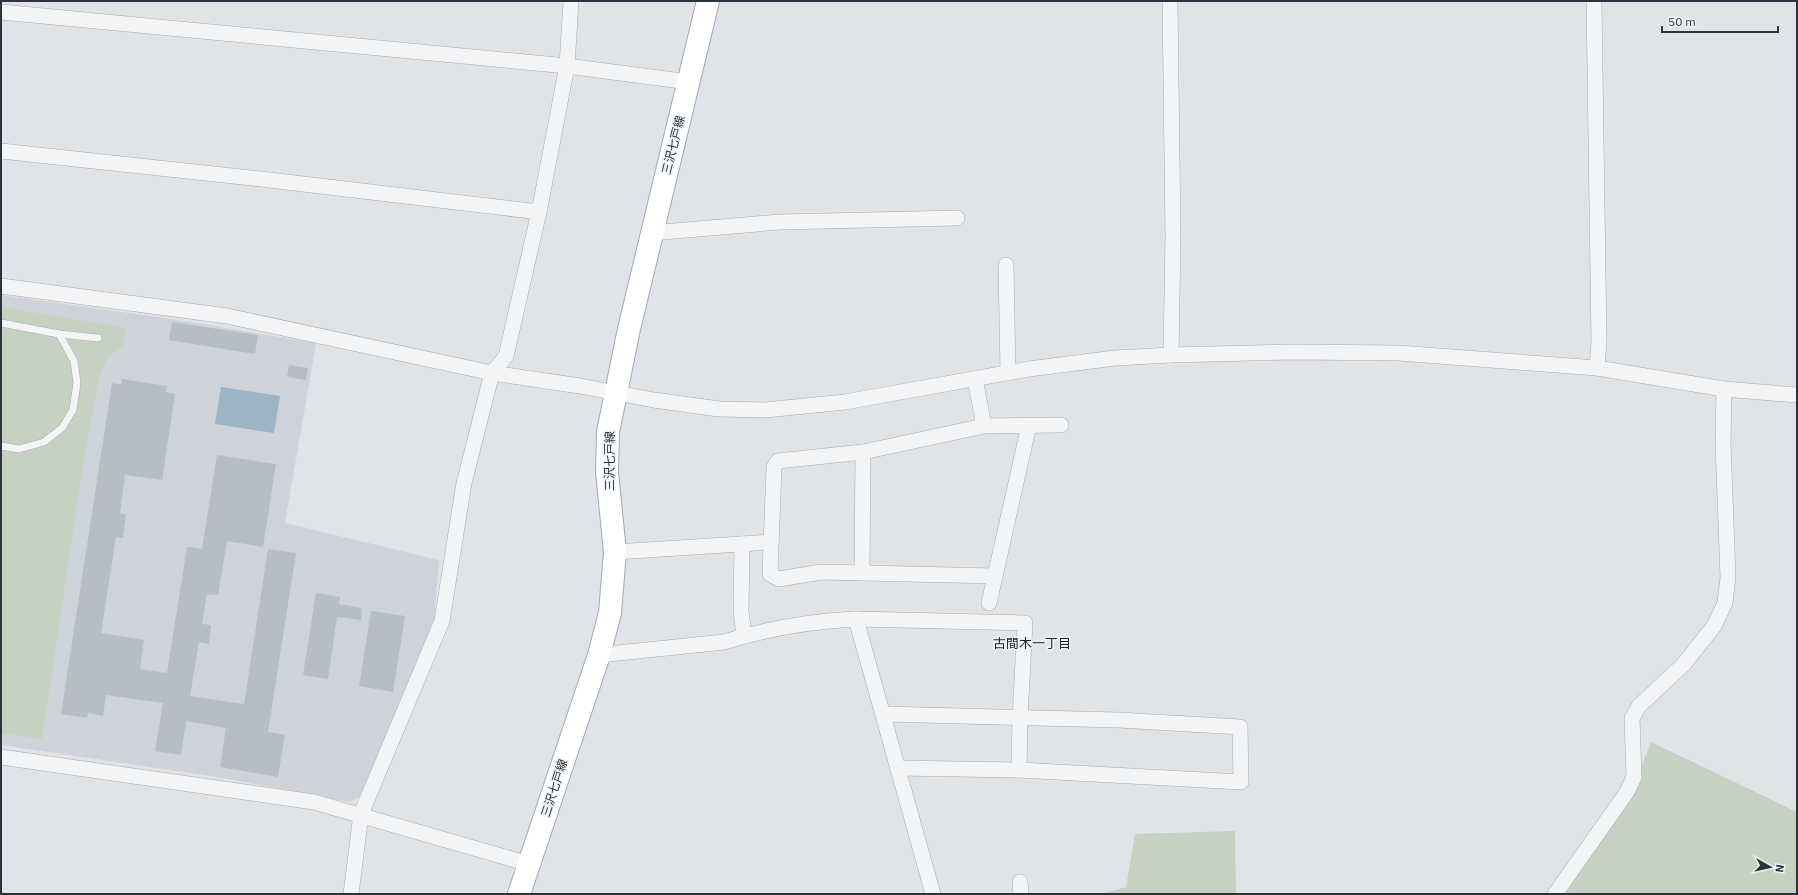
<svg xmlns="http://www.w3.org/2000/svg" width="1798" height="895" font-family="'IBM Plex Sans','Noto Sans JP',sans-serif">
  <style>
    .built { fill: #ced3d9 }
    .green { fill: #c7d1c1 }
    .water { fill: #9db4c5 }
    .building { fill: #b7bdc4 }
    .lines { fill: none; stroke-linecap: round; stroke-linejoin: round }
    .lane-casing { stroke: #a6abb2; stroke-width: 8 }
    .street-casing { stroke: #a6abb2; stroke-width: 16 }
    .primary-casing { stroke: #a0a9b2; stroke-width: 24 }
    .lane { stroke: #f2f4f6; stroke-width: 7 }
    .street { stroke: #f2f4f6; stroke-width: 15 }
    .primary { stroke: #fff; stroke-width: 22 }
    .labels { text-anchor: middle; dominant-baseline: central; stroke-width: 3; stroke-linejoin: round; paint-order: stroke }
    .street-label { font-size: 12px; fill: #2a333e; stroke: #eff2f5 }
    .neighbourhood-label { font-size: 13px; fill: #1c242e; stroke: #eff2f5 }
  </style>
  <rect width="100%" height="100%" fill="#e0e3e8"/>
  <polygon class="built" points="1,295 172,319 316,343 285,523 439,560 434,622 361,796 350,802 218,777 1,745"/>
  <g class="green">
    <polygon points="1,307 126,328 123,346 108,357 99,377 82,472 42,739 1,733"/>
    <polygon points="1651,742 1797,812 1797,894 1565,894 1632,790"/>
    <polygon points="1235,831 1236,894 1101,894 1126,887 1135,834"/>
  </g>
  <polygon class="water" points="221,387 280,396 274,433 215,424"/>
  <g class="building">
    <polygon points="172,322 258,335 255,354 169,340"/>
    <polygon points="289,365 308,368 306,380 287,377"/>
    <polygon points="122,379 167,386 166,392 175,394 162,480 125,475 120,513 126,514 123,538 116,537 101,633 144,640 140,669 167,673 187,547 202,549 217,455 276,464 263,547 227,541 218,595 207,594 202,624 211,625 209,644 199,642 190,696 244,704 268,549 296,553 268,732 285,735 278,777 220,767 226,728 186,721 181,755 155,751 163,703 106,695 103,716 88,713 87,718 61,714 112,383 121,385"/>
    <polygon points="316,593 340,597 339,604 362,608 361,620 337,617 328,679 303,675"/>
    <polygon points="371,611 405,616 393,692 359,686"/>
  </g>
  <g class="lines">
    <defs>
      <g id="lane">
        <polyline points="1,323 59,334 74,361 77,383 73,410 62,428 44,442 19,449 1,446"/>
        <polyline points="59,334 98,338"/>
      </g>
      <g id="street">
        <polyline points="1170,1 1173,236 1171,355"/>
        <polyline points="1594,1 1599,342 1597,368"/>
        <polyline points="1,12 567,66 689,82"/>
        <polyline points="1,151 261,179 539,212"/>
        <polyline points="651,233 780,222 957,218"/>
        <polyline points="1006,265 1008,373"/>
        <polyline points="1,286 227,316 492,373 580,386 654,400 719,409 765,410 845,402 1029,369 1115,358 1171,355 1295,352 1399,353 1597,368 1724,389 1797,395"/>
        <polyline points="975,379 984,426"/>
        <polyline points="742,544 741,611 744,636"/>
        <polyline points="615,552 771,542"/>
        <polyline points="862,573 863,452"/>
        <polyline points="995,576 821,572 779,579 770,574 774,467 778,461 863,452 984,426 1061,425"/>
        <polyline points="989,603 1029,425"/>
        <polyline points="856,619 933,894"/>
        <path d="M599 655 724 642C766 629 813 621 856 619L1025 623 1020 718 1019 770"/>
        <polyline points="883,714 1119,720 1240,727 1241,782 1019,770 898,768"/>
        <polyline points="1,757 314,802 529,864"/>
        <polyline points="1020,882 1021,894"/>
        <polyline points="351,894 361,814 442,621 464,483 492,373 506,356 539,212 567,66 571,1"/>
        <polyline points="1555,894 1627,792 1634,777 1632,718 1639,706 1683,665 1714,626 1725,603 1728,577 1723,442 1724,389"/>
      </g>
      <polyline id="primary" points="519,894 599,655 610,613 615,552 607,472 608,432 629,329 708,1"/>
    </defs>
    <use href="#lane" class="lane-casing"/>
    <use href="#street" class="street-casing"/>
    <use href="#primary" class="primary-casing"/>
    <use href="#lane" class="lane"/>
    <use href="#street" class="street"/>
    <use href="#primary" class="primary"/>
  </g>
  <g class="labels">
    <g class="street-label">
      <text transform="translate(673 145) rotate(-76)">三沢七戸線</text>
      <text transform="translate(609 461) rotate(-90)">三沢七戸線</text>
      <text transform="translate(554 788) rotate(-72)">三沢七戸線</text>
    </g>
    <g class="neighbourhood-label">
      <text x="1032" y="643">古間木一丁目</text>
    </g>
  </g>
  <rect width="1798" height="895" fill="none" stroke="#2a333e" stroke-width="4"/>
  <g transform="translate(1770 867) rotate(98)" stroke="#eff2f5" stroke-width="3" paint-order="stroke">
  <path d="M0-3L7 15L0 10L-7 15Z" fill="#2a333e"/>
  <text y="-6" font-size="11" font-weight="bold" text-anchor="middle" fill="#2a333e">N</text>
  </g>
  <path d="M1662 26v6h116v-6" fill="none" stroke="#2a333e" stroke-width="2"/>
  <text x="1668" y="26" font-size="12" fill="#2a333e" stroke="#eff2f5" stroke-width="3" paint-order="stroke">50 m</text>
</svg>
